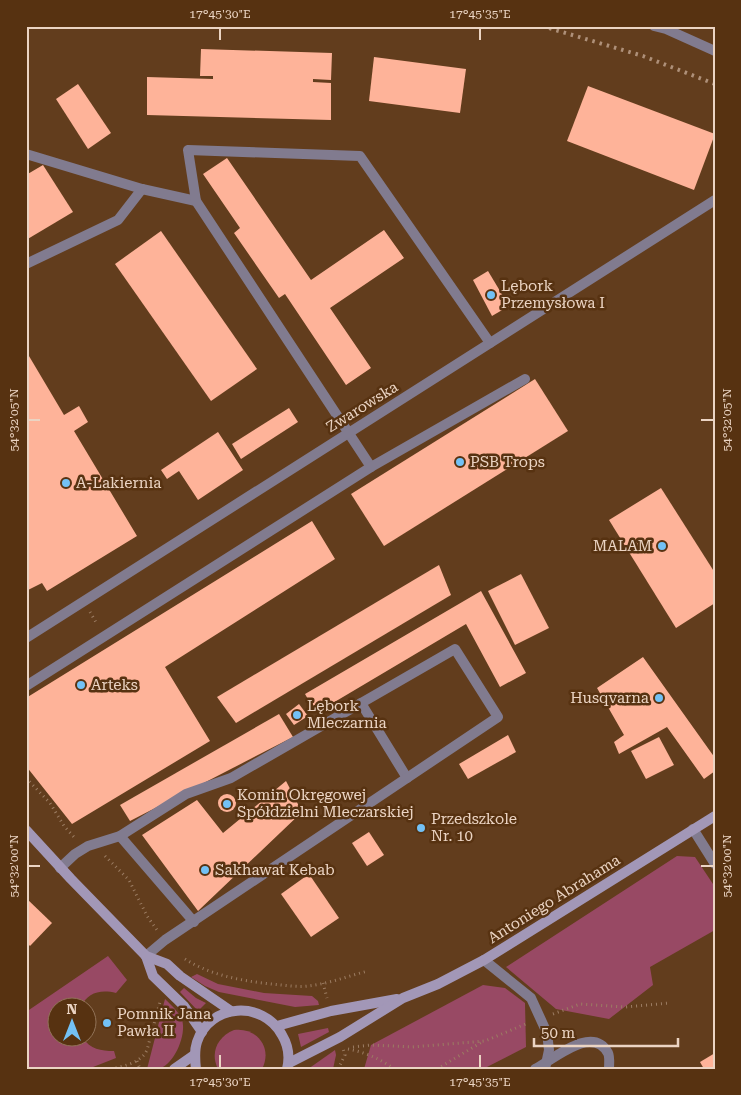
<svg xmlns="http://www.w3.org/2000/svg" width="741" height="1095" font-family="'Roboto Serif',serif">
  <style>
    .green { fill: #984964 }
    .building { fill: #feb399 }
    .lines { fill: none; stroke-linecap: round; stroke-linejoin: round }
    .path { stroke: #9c7d63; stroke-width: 3; stroke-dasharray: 1 4; stroke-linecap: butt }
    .service { stroke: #817b8f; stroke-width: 10 }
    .minor { stroke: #817b8f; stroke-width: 10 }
    .secondary { stroke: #a297b7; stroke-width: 10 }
    .rail { stroke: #ae9079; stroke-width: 4; stroke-dasharray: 2.5 5; stroke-linecap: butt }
    .ticks { fill: none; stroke: #ebd4c3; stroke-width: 2 }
    .poi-dot { fill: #73c1f5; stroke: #573211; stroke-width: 2 }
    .labels { text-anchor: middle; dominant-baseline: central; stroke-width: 5; stroke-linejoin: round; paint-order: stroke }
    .poi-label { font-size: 15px; fill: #ebd4c3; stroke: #573211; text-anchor: start }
    .street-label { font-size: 15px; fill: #ebd4c3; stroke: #573211 }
    .neatline { fill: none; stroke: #ebd4c3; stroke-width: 2 }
    .ticks-label { font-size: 12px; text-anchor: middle; fill: #ebd4c3 }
  </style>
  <rect width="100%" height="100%" fill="#623d1d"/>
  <g class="green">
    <polygon points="677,856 695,857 715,887 715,930 650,967 653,985 609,1019 556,1009 506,967"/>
    <path d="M108 956 127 980 116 993C100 989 87 993 81 1007L58 1008V1038H83C90 1049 101 1051 114 1051L116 1058 88 1069H26V1012Z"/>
    <polygon points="197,974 218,984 264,993 312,996 318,1001 319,1005 295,1007 219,992 205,986 191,977"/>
    <polygon points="483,985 505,988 525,1003 526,1047 483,1069 364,1069 371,1045"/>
    <polygon points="184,988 196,998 206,1003 198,1011 180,992"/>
    <path d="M165 999C171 1005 179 1012 182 1020 187 1034 174 1066 158 1069 155 1069 150 1069 147 1069Z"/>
    <polygon points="328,1028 329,1032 301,1047 298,1034"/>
    <path d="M234 1030C257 1027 273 1048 262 1069H218C210 1053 217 1037 234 1030Z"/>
    <polygon points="335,1050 336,1055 333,1069 308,1069"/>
  </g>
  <g class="building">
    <polygon points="201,49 332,53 331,80 313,79 313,82 331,83 331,120 147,115 147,77 213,79 213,76 200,76"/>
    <polygon points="374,57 466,69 460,113 369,101"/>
    <polygon points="78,84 111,133 88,149 56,99"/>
    <polygon points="588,86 715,134 694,190 567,141"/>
    <polygon points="227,158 311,280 384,230 404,258 330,308 371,368 346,385 285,294 279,298 234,233 240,228 203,174"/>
    <polygon points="43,165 73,212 26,240 26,175"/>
    <polygon points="161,231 257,369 211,401 115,264"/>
    <polygon points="488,271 509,306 492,316 473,280"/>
    <polygon points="26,351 64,415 79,406 88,422 74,431 137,536 47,591 42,583 26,591"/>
    <polygon points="535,379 568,431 384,546 351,494"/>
    <polygon points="289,408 298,422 241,459 232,444"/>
    <polygon points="218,432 243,470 198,500 179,471 167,479 161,470"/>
    <polygon points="661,488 715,573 715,603 676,628 609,520"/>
    <polygon points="312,521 335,559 165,667 210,741 72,824 26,766 26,698"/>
    <polygon points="439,565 451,595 236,723 217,697"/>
    <polygon points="521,574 549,628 515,645 488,591"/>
    <polygon points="481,591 526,673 500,687 466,624 316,713 305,694"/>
    <polygon points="643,657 715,758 715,771 704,779 667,727 619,754 614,742 624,735 597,688"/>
    <polygon points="299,704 308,716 294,725 286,714"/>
    <polygon points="279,714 293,737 130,821 120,805"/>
    <polygon points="508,735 516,752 468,779 459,764"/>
    <polygon points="659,737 674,765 646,779 631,751"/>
    <polygon points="286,781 302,812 198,911 142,835 197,800 223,833"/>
    <circle cx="227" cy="803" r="9"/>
    <polygon points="369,832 384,855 367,866 352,843"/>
    <polygon points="309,874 339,918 311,937 281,894"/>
    <polygon points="26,898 52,923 30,946 26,942"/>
    <polygon points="715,1053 715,1069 704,1069 700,1062"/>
  </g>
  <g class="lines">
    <g class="path">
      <polyline points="90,612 97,624"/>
      <polyline points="26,778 50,803 64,826 74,837"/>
      <polyline points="105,856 129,880 147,916 157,930"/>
      <path d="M185 959C213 977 249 982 281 985 290 986 299 987 308 986 328 984 348 976 368 971"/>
      <polyline points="323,983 327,998"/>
      <polyline points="553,1014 580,1004 625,1007 670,1003"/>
      <polyline points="353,1047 371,1045 412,1047 485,1041 528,1023"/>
      <path d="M348 1049C364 1052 381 1059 394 1069"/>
      <polyline points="137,1061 140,1069"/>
      <path d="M111 1069C124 1066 141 1063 147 1050L160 1002"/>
      <polyline points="338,1069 345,1055 343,1049"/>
      <polyline points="437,1069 482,1042"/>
    </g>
    <g class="service">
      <polyline points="654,26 666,29 715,51"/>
      <polyline points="26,154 142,189 196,201"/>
      <polyline points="26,264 118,220 142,189"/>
      <polyline points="371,467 196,201 188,150 360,156 490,343"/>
      <polyline points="26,686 371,467 525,379"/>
      <polyline points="361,703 407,778"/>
      <polyline points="693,829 715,864"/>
      <polyline points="120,836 194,922"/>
      <polyline points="60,868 75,854 88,846 120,836 186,794 231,778 455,649 498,717 165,940 146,956"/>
      <polyline points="484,960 531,998 547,1033 549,1050 545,1069"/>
      <path d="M535 1069C553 1060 592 1024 608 1053 610 1057 609 1064 609 1069"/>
    </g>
    <polyline class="minor" points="26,638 715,200"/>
    <g class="secondary">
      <polyline points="26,830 71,879 146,956 167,964 180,976 231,1011"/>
      <polyline points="146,956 153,976 184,1006 202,1032"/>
      <polyline points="277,1026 331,1011 397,999"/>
      <polyline points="289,1063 340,1037 403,998 438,984 484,960 715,816"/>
      <polyline points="174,1069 194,1055"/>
      <path d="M196 1069C195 1060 194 1051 197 1042 210 1003 263 1000 282 1035 288 1045 290 1057 287 1069"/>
    </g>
    <polyline class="rail" points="542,26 643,56 715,84"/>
  </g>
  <path class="ticks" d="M220 28V40M480 28V40M28 420H40M701 420H714M28 866H40M701 866H714M220 1055V1068M480 1055V1068"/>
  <g class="poi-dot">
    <circle cx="491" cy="295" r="5"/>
    <circle cx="460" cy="462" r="5"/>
    <circle cx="66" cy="483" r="5"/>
    <circle cx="662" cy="546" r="5"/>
    <circle cx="81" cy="685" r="5"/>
    <circle cx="659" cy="698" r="5"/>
    <circle cx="297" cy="715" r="5"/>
    <circle cx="227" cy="804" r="5"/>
    <circle cx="421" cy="828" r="5"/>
    <circle cx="205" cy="870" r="5"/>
    <circle cx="107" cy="1023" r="5"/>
  </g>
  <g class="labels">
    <g class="poi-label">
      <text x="501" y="286">Lębork<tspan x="501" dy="17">Przemysłowa I</tspan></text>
      <text x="470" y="462">PSB Trops</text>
      <text x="76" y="483">A-Lakiernia</text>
      <text x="652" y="546" text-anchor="end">MALAM</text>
      <text x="91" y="685">Arteks</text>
      <text x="649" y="698" text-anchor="end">Husqvarna</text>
      <text x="307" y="706">Lębork<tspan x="307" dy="17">Mleczarnia</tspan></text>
      <text x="237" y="795">Komin Okręgowej<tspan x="237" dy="17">Spółdzielni Mleczarskiej</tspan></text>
      <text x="431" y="819">Przedszkole<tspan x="431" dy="17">Nr. 10</tspan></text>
      <text x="215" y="870">Sakhawat Kebab</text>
      <text x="117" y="1014">Pomnik Jana<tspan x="117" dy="17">Pawła II</tspan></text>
    </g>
    <g class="street-label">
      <text transform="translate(362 407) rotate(-32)">Zwarowska</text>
      <text transform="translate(554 899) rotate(-32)">Antoniego Abrahama</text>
    </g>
  </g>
  <rect width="741" height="1095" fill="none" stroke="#573211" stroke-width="55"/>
  <g transform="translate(72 1022)"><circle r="24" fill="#573211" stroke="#927358"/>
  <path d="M0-4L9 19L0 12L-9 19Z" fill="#73c1f5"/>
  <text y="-8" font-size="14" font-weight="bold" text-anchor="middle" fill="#ebd4c3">N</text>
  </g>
  <path d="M534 1038v8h144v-8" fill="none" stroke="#ebd4c3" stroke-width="2.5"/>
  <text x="541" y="1038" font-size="15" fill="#ebd4c3" stroke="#573211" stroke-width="4" paint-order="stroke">50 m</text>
  <rect x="28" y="28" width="686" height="1040" class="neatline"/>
  <g class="ticks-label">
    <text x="220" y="18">17°45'30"E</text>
    <text x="480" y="18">17°45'35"E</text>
    <text transform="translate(14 420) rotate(-90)" y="4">54°32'05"N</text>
    <text transform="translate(727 420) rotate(-90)" y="4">54°32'05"N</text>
    <text transform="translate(14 866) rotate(-90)" y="4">54°32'00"N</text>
    <text transform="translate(727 866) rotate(-90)" y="4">54°32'00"N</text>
    <text x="220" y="1086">17°45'30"E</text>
    <text x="480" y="1086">17°45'35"E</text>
  </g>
</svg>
